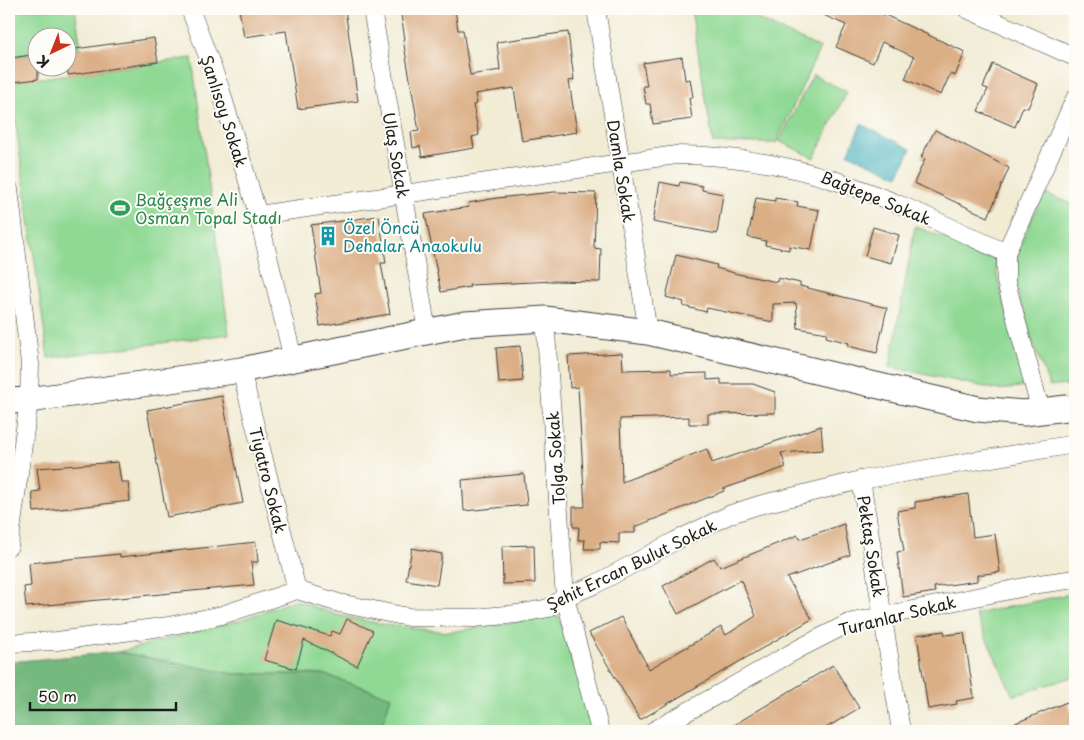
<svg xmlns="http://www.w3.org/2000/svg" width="1084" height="740" font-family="'Playpen Sans',sans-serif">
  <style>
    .green { fill: #90d994; stroke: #567a58 }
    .forest { fill: #74b97e; stroke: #486a4d }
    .water { fill: #3fafba; stroke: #2e666b }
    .building { fill: #dbaf86 }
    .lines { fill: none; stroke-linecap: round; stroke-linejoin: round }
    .minor-casing { stroke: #3c3b38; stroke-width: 19 }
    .secondary-casing { stroke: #3c3b38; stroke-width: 27 }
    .minor { stroke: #fff; stroke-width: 18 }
    .secondary { stroke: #fff; stroke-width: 25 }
    .labels { text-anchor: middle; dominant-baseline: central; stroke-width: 4; stroke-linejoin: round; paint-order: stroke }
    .street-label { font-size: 16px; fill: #1c1c1c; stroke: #fdfcf7 }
    .leisure-label { font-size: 16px; fill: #27864d; stroke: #fdfcf7; text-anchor: start }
    .culture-label { font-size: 16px; fill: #0d838f; stroke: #fdfcf7; text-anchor: start }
  </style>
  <rect width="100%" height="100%" fill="#fdfcf7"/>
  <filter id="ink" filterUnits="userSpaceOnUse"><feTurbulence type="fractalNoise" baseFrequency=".02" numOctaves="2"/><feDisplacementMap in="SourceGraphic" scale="10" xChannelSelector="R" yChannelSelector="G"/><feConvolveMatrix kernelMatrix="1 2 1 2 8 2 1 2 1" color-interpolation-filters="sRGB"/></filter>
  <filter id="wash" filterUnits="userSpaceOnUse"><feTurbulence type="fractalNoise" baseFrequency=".0096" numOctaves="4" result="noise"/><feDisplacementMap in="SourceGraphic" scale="20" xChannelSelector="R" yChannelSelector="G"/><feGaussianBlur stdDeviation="1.12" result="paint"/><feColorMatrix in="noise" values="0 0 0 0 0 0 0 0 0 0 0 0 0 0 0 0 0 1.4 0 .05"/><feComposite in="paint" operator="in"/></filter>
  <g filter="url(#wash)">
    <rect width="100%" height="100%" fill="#f2ecd5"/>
    <g class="green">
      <polygon points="75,9 81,48 68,50 68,38 38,38 37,54 9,58 9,10"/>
      <polygon points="691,9 754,9 751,16 820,48 776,143 713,143"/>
      <polygon points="192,58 229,334 48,358 10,82"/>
      <polygon points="813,75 847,92 814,158 779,141"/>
      <path d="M1044 193 1075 205V385L1049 386C1036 347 1006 290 1019 249 1025 230 1036 211 1044 193Z"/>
      <polygon points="915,226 995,259 997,275 1026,386 999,390 890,367"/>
      <polygon points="1075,593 1075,676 1013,696 975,614"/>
      <polygon points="295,600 337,615 387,625 449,632 558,615 581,685 593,731 380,731 391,697 323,674 234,674 118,652 237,621"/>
    </g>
    <polygon class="forest" points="118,652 234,674 323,674 391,697 380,731 9,731 9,662"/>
    <polygon class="water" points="861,124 911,149 898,176 848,154"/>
    <g id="blocks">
      <g class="building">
        <polygon points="239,9 345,9 358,101 298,109 286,31 244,37"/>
        <polygon points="400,9 455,9 458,30 463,30 470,75 500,70 497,42 568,32 574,80 569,81 577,132 522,141 514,88 475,94 477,104 473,105 479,135 472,137 474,148 422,157 420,146 413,148 411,132 419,131 403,39 405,39"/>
        <polygon points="810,9 872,9 965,52 955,76 950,74 941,95 905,79 914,57 897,49 882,42 873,63 836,47 846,25"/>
        <polygon points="154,38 158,62 68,75 68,50"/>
        <polygon points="38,54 38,79 14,82 11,58"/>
        <polygon points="682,57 685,80 690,79 693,97 689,98 692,119 653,124 650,104 646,104 643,86 647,86 643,63"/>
        <polygon points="993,64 1038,84 1028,108 1023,107 1015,127 978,111 988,89 983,87"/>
        <polygon points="935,130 1009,168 988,217 914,183 925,159 921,157"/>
        <polygon points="660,182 679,186 680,182 702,186 702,190 723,194 717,234 653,222"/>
        <polygon points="554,192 596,193 594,248 601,249 600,282 555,281 469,285 470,287 441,292 425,214 469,207 468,203 497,198"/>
        <polygon points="756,198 775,201 775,198 798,202 797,206 819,210 811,250 789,246 789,250 765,245 766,241 748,237"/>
        <polygon points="379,216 386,263 381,263 390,314 320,326 315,294 321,293 311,225"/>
        <polygon points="873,227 899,235 891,263 865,256"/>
        <polygon points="676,255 717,265 716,268 738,274 777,282 778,278 800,283 800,286 887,308 877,353 848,346 849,343 826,337 827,333 798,328 796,303 773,304 773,322 707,308 706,312 683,306 684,302 666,297"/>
        <polygon points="520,346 523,381 499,383 496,348"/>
        <polygon points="622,353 623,370 671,369 671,374 707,373 707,380 721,379 721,384 753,384 775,392 775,413 708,414 708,424 689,424 689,417 620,419 622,482 707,449 712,463 821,426 823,450 781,453 786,467 723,489 724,491 635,527 635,533 619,533 619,543 600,542 600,549 584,549 585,540 578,540 579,527 573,527 573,507 585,507 578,387 570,388 568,356"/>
        <polygon points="222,396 243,503 167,517 147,410"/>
        <polygon points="118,462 121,482 128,482 130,501 34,512 32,492 40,491 37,468"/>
        <polygon points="524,474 527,505 464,511 462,480"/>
        <polygon points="968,494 973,537 995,534 1000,572 977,575 977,581 934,587 935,592 903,597 897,552 904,551 897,511 915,508 915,502"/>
        <polygon points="844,524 850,555 787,578 812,619 640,720 589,633 621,617 649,669 721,627 726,635 756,616 741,580 678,614 663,586 714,558 720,567 798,535 800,539"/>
        <polygon points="256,542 258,562 251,562 254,585 26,607 24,587 31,586 29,563 120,554 120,557"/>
        <polygon points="534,545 535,583 503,584 502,546"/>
        <polygon points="412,548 442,554 437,585 406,580"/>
        <polygon points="347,619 373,631 357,666 304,640 296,669 264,660 276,620 330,636 332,631 340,634"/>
        <polygon points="944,631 945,635 964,633 974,698 956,701 957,704 928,709 917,635"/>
        <polygon points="833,665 859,708 821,731 724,731"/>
        <polygon points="1067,702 1075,721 1075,731 996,731"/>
      </g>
    </g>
  </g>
  <g filter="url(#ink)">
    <use href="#blocks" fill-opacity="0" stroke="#3c3b38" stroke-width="1"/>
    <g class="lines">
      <defs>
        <g id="minor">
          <polyline points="190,9 220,88 258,215 293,359"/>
          <polyline points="372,9 427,331"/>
          <polyline points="596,9 648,332"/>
          <polyline points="967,9 1075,57"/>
          <polyline points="9,189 30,364 29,400 9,546"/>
          <path d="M258 215 676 155C805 155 893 201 1006 253"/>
          <polyline points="545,319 565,597 600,731"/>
          <polyline points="241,370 297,590"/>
          <polyline points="1041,412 1006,282 1006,253 1075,99"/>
          <polyline points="861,480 901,731"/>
          <polyline points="9,643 57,641 169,626 222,615 297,590 339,603 408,617 474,618 517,614 549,608 565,597 594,585 675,541 731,514 759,505 861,480 1075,444"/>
          <polyline points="653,731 802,647 849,623 1039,584 1075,579"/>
        </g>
        <polyline id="secondary" points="9,401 29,400 241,370 465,324 545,319 648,332 978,409 1024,413 1075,407"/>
      </defs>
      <use href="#minor" class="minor-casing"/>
      <use href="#secondary" class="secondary-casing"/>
      <use href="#minor" class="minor"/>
      <use href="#secondary" class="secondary"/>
    </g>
  </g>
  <defs>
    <symbol id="stadium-bare" viewBox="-9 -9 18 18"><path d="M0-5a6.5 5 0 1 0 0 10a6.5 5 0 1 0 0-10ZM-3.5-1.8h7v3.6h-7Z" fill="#2e9e5b" stroke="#fdfcf7" stroke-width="2.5" paint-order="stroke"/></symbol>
    <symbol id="building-bare" viewBox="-9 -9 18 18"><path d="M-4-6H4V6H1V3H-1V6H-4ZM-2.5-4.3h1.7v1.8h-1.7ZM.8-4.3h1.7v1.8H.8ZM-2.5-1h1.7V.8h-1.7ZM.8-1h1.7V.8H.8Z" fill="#0f9aa8" stroke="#fdfcf7" stroke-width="2.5" paint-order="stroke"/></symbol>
  </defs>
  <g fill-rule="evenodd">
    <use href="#stadium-bare" x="106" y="194" width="28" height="28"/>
    <use href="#building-bare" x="314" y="222" width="28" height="28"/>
  </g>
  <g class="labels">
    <g class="street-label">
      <text transform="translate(225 111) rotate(72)">Şanlısoy Sokak</text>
      <text transform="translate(397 155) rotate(80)">Ulaş Sokak</text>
      <text transform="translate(622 171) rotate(81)">Damla Sokak</text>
      <text transform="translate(876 197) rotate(22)">Bağtepe Sokak</text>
      <text transform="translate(555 458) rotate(-94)">Tolga Sokak</text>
      <text transform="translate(269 480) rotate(76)">Tiyatro Sokak</text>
      <text transform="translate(872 546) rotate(81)">Pektaş Sokak</text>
      <text transform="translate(631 564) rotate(-26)">Şehit Ercan Bulut Sokak</text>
      <text transform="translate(897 615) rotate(-14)">Turanlar Sokak</text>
    </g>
    <g class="leisure-label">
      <text x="135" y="199">Bağçeşme Ali<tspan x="135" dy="18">Osman Topal Stadı</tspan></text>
    </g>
    <g class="culture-label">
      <text x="343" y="227">Özel Öncü<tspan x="343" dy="18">Dehalar Anaokulu</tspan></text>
    </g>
  </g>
  <rect width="1084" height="740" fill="none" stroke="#fdfcf7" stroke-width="30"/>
  <g transform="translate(52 52) rotate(223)"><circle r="24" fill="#fdfcf7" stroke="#a3a29f"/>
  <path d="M0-4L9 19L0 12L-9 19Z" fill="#c8321e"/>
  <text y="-8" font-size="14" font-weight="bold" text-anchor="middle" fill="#1c1c1c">K</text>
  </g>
  <path d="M30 702v8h146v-8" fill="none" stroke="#1c1c1c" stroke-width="2.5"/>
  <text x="38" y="702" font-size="15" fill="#1c1c1c" stroke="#fdfcf7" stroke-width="4" paint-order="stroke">50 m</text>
</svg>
